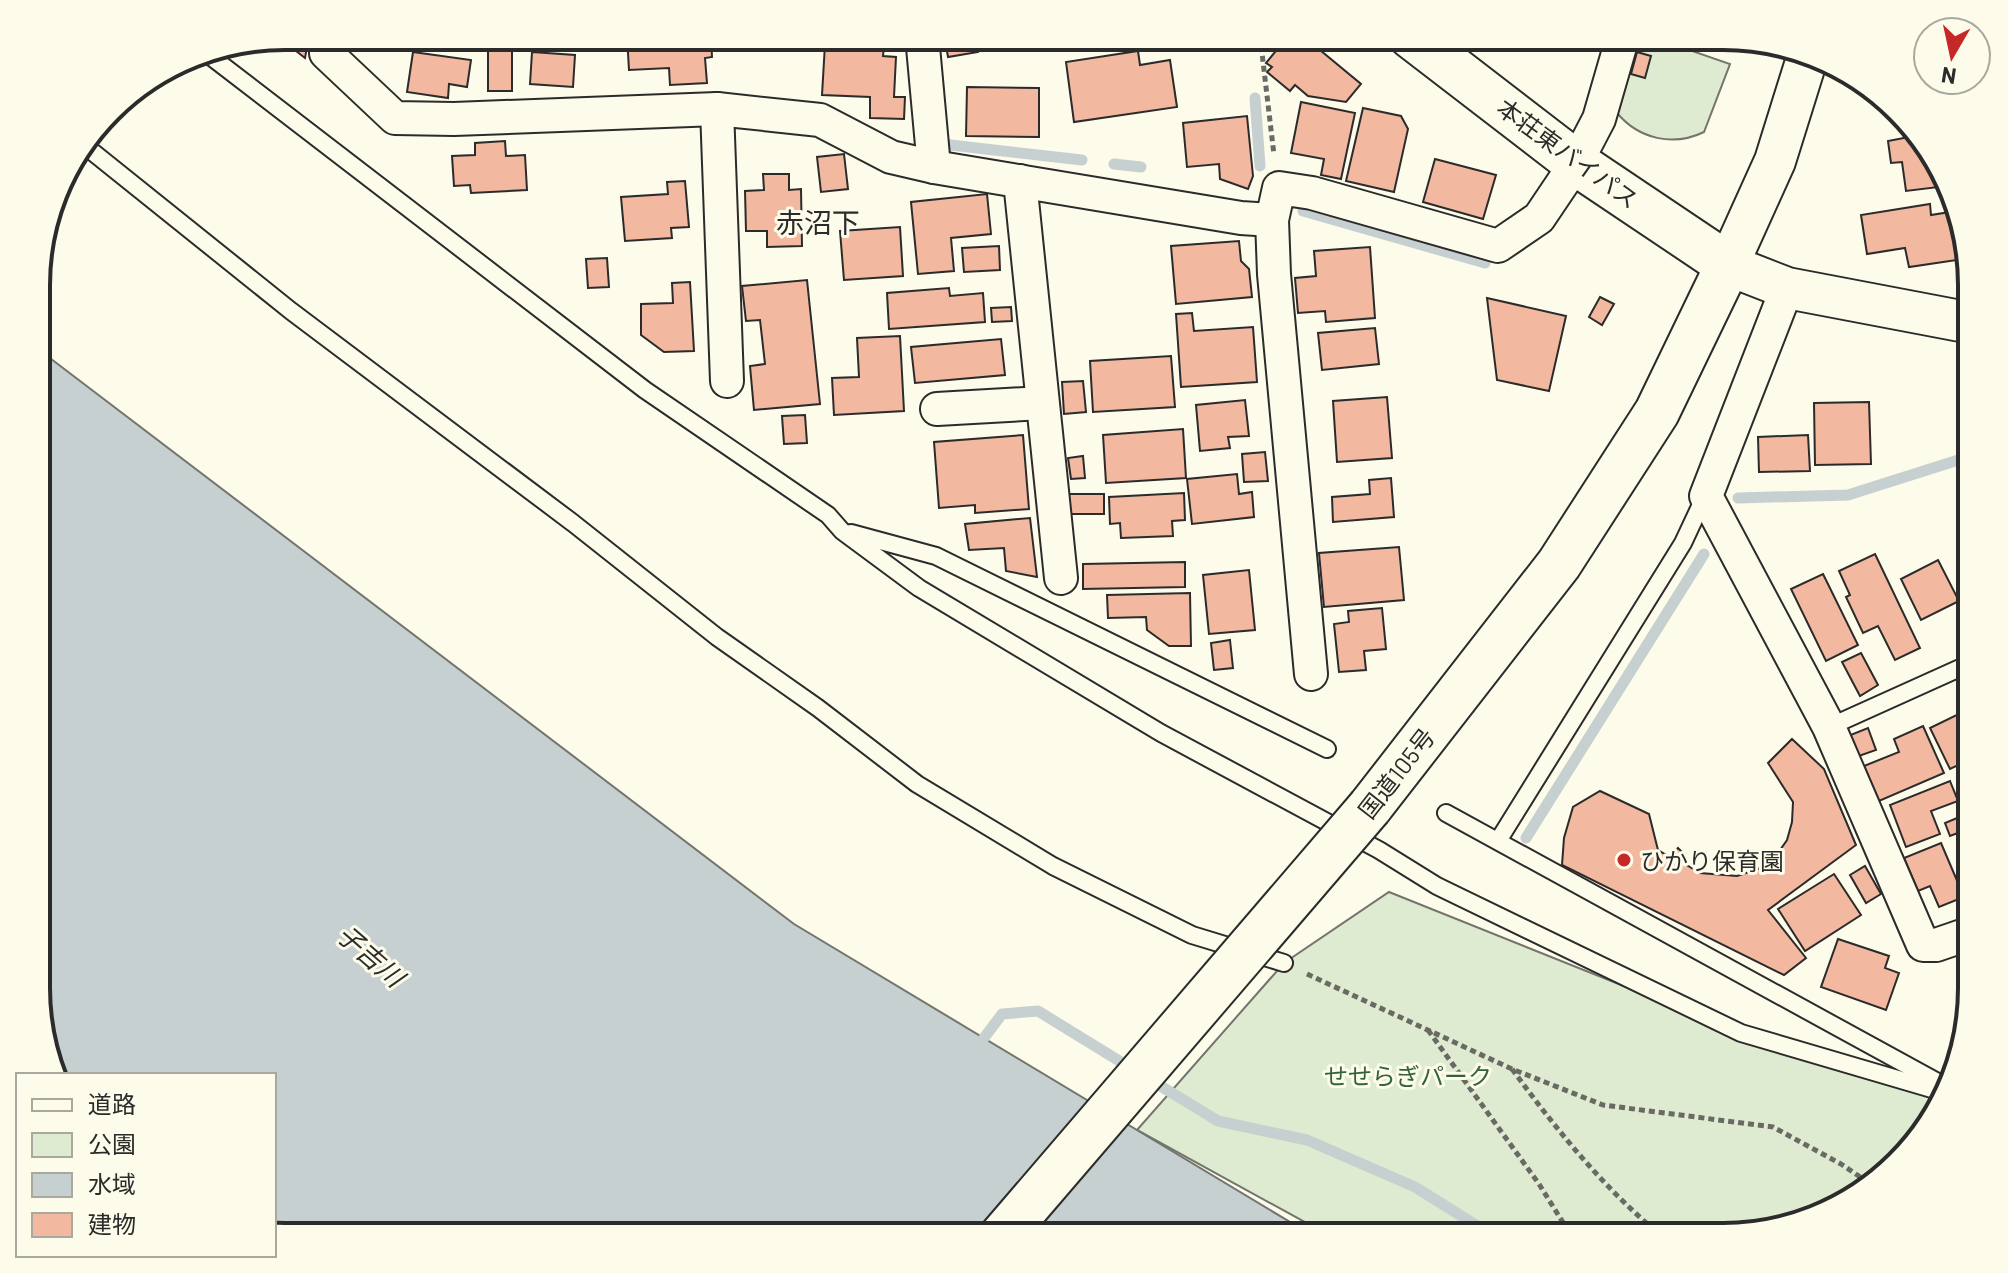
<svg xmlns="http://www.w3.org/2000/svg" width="2008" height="1273" font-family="Barlow,'Noto Sans JP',sans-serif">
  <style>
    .green { fill: #deebd1; stroke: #74746e; stroke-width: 2 }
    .water { fill: #c7d0d0; stroke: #74746e; stroke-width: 2 }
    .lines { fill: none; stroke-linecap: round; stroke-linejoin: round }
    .stream { stroke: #c7d0d0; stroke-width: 11 }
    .building { fill: #f2b8a0; stroke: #2b2b2b; stroke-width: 2 }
    .service-casing { stroke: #2b2b2b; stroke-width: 20 }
    .minor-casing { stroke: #2b2b2b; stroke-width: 36 }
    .tertiary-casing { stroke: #2b2b2b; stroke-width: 44 }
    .trunk-casing { stroke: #2b2b2b; stroke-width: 48 }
    .path { stroke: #6a6964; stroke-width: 5; stroke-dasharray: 6 4; stroke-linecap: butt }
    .service { stroke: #fdfbea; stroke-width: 16 }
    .minor { stroke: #fdfbea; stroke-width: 32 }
    .tertiary { stroke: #fdfbea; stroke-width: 40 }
    .trunk { stroke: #fdfbea; stroke-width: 44 }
    .trunk-bridge-casing { stroke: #2b2b2b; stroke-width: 48; stroke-linecap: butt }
    .trunk-bridge { stroke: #fdfbea; stroke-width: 44 }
    .poi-dot { fill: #c62828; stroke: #fdfbea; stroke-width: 3 }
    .labels { text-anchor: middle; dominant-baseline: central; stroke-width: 6; stroke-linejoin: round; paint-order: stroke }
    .street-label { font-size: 24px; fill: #2b2b2b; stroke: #fdfbea }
    .poi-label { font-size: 24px; fill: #2b2b2b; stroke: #fdfbea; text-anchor: start }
    .park-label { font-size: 24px; fill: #34623c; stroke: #fdfbea }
    .water-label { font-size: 26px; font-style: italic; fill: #2b2b2b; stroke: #fdfbea }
    .quarter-label { font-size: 28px; fill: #2b2b2b; stroke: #fdfbea }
    .rim { fill: none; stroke: #2b2b2b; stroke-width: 4 }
  </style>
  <rect width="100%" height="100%" fill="#fdfbea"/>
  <g class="green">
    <path d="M1636 36H1649L1730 64 1704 132C1673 147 1639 139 1617 113Z"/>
    <polygon points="1389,892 1741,1033 1942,1091 1930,1126 1847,1204 1739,1236 1332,1237 1137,1130 1284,963"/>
  </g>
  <polygon class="water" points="38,349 794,924 1315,1237 274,1235 274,1075 59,1075 38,1020"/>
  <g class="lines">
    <g class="stream">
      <polyline points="1255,98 1260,166"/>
      <polyline points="942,137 942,144 1082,160"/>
      <polyline points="1114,164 1141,167"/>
      <polyline points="1303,211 1485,263"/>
      <polyline points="1738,498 1848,495 1971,456"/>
      <polyline points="1526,838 1704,554"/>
      <polyline points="984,1038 1002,1014 1038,1011 1134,1070"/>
      <polyline points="1149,1079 1218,1121 1307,1140 1415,1187 1495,1237"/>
    </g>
  </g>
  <g class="building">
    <polygon points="309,36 305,58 278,37 285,36"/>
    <polygon points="529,36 550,37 548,46 528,43"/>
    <polygon points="627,36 711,36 712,57 705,58 707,83 670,85 669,68 629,70"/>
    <polygon points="964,36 976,36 978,52 948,57 945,39"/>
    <polygon points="1288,36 1303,36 1361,84 1346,102 1308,96 1295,85 1290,91 1267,72 1272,67 1266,63"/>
    <polygon points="1529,36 1590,36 1589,46"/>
    <polygon points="1670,36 1708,36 1705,47"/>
    <polygon points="825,44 884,47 883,56 896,57 894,97 905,97 904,119 870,118 870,97 822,95"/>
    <rect x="488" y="50" width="24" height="41"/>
    <polygon points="1138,51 1140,65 1170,60 1177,107 1074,122 1066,62"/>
    <polygon points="413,52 471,60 467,87 449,84 448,98 407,92"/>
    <polygon points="532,52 575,55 573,87 530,84"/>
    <polygon points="1637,52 1651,56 1645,78 1631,74"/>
    <polygon points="967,87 1039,88 1039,137 966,136"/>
    <polygon points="1301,102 1355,113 1341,179 1321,175 1324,159 1291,153"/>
    <polygon points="1363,108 1401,116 1408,129 1394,192 1346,181"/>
    <polygon points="1247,116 1253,176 1248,189 1220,179 1219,164 1187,167 1183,123"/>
    <polygon points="1901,120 1938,160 1947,186 1906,191 1902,162 1891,163 1888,141 1904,138"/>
    <polygon points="505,141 506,156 525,155 527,190 471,193 470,185 454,186 452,156 475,155 475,143"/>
    <polygon points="844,154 848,189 821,192 817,157"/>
    <polygon points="1435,159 1496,175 1483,219 1423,202"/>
    <polygon points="763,174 789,174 789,190 801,189 802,246 767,247 767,231 746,231 745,191 764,190"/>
    <polygon points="685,181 689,227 671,228 672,238 625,241 621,197 668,194 667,182"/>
    <polygon points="987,194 991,234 951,238 954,271 918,274 911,202"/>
    <polygon points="1930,204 1931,215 1950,212 1957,260 1909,267 1905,248 1867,254 1861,215"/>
    <polygon points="900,227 903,276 844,280 840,231"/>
    <polygon points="1239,241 1241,261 1249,269 1252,297 1176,304 1171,246"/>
    <polygon points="999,246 1000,270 964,272 962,248"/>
    <polygon points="1370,247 1375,318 1326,322 1325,311 1298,313 1295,278 1316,276 1314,251"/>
    <polygon points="607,258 609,287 588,288 586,259"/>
    <polygon points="807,280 820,404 754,410 750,366 765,364 760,320 746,321 742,286"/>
    <polygon points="690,282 694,351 664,352 641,335 641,304 673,303 672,283"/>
    <polygon points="949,288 950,296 983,293 985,322 889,329 887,293"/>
    <polygon points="1600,297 1614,304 1602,325 1589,317"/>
    <polygon points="1487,298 1566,316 1549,391 1497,380"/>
    <polygon points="1011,307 1012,321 992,322 991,308"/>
    <polygon points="1192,313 1194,331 1253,327 1257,382 1181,387 1176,314"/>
    <polygon points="1375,328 1379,364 1322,370 1318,333"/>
    <polygon points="900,336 904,411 834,415 832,378 859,377 857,338"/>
    <polygon points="1001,339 1005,375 915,383 911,347"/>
    <polygon points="1171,356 1175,407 1093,412 1090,361"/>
    <polygon points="1083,381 1086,412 1064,414 1062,382"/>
    <polygon points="1971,383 1971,428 1969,428 1962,385"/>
    <polygon points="1387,397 1392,458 1337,462 1333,401"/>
    <polygon points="1245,400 1249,436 1228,437 1230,448 1200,451 1196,405"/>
    <polygon points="1869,402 1871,464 1815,465 1814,403"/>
    <polygon points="805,415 807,443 784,444 782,416"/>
    <polygon points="1183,429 1186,478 1106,483 1103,435"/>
    <polygon points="1023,435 1029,509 975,513 975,505 939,508 934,442"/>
    <polygon points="1808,435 1810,471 1759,472 1758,437"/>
    <polygon points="1265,452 1268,481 1244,482 1242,454"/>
    <polygon points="1083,456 1085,478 1071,479 1068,458"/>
    <polygon points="1237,474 1239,494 1252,492 1254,517 1192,524 1187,479"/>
    <polygon points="1391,478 1394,517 1333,522 1332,497 1370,494 1369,480"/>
    <polygon points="1184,493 1185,520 1172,521 1173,536 1121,538 1120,523 1110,524 1109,497"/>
    <rect x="1066" y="494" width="38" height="20"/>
    <polygon points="1030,518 1037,577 1006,571 1004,548 969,550 965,524"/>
    <polygon points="1399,547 1404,600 1324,607 1319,553"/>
    <polygon points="1875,554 1920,648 1895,660 1878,626 1863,633 1846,597 1850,595 1839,571"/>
    <polygon points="1938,560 1959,601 1921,620 1901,579"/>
    <polygon points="1185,562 1185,587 1083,589 1083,564"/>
    <polygon points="1249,570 1255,630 1209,634 1203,575"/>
    <polygon points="1823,574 1858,645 1826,661 1791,589"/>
    <polygon points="1190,593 1191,646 1169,646 1147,630 1146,617 1108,618 1107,595"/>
    <polygon points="1382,608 1386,649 1364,651 1366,670 1339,672 1334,624 1349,622 1348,611"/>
    <polygon points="1230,640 1233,668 1214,670 1211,643"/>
    <polygon points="1861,653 1878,685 1860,696 1842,662"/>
    <polygon points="1971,708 1971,759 1950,769 1930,728"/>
    <polygon points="1923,726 1944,773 1879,801 1864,766 1899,752 1894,739"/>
    <polygon points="1868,728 1876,750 1856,757 1848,736"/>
    <polygon points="1792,739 1824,769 1856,845 1768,910 1806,958 1784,975 1562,865 1564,838 1573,807 1600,791 1649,814 1658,850 1670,857 1678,848 1686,856 1685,864 1700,873 1737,876 1758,869 1776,856 1787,840 1792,822 1793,802 1768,763"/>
    <polygon points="1971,772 1971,811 1957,778"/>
    <polygon points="1950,781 1958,801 1931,811 1940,834 1906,847 1890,805"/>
    <polygon points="1969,813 1971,828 1950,836 1945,823"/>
    <polygon points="1941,843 1964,897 1939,907 1930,886 1918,891 1904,858"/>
    <polygon points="1865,866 1881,894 1866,903 1850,875"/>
    <polygon points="1834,874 1861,915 1805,951 1778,909"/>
    <polygon points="1838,939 1889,956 1885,968 1899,973 1886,1010 1821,987"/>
  </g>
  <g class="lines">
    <defs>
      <g id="service">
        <polyline points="205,52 645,390 828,515 842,531 919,588 1161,733 1379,850 1437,886 1741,1033 1942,1092"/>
        <polyline points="84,145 291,311 573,523 717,637 818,708 917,784 1053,866 1192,935 1284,963"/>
        <polyline points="851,533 936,556 1327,749"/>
        <polyline points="1829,727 1971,663"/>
        <polyline points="1446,813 1943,1085"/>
        <polyline points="1498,841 1683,543 1705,496"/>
      </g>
      <g id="minor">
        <polyline points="328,36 326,53 395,118 454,119 717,109 820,120 891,157 934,167 1241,218 1272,220"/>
        <polyline points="922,36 934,167"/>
        <polyline points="717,109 727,381"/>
        <polyline points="1020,181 1061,578"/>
        <polyline points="1787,288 1706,496 1829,727 1923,945 1936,945 1971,933"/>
        <polyline points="937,409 1042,403"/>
        <polyline points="1311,674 1274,274 1272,220 1279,188 1312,193 1498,246 1539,218 1576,163 1599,119 1623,36"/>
      </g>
      <polyline id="tertiary" points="1809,52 1775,161 1728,265 1787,288 1971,323"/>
      <polyline id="trunk" points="1370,807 1559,564 1657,412 1728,265 1576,163 1411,36"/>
    </defs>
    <use href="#service" class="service-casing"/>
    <use href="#minor" class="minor-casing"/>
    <use href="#tertiary" class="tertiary-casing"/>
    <use href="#trunk" class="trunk-casing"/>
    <g class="path">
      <polyline points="1260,36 1274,155"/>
      <polyline points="1307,974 1512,1069 1603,1105 1773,1127 1841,1164 1869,1183"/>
      <polyline points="1428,1030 1539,1184 1572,1237"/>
      <path d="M1512 1069C1556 1129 1604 1189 1663 1237"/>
    </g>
    <use href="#service" class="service"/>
    <use href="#minor" class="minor"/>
    <use href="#tertiary" class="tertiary"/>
    <use href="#trunk" class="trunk"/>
    <defs>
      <polyline id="trunk-bridge" points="1001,1237 1370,807"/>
    </defs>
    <use href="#trunk-bridge" class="trunk-bridge-casing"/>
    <use href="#trunk-bridge" class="trunk-bridge"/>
  </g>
  <circle class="poi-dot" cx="1624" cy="860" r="8"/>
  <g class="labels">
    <g class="street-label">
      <text transform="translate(1568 153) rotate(36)">本荘東バイパス</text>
      <text transform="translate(1396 773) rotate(-52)">国道105号</text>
    </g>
    <g class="poi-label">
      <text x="1640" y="860">ひかり保育園</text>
    </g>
    <g class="park-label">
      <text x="1408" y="1075">せせらぎパーク</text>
    </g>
    <g class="water-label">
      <text transform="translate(371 955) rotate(41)">子吉川</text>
    </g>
    <g class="quarter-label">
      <text x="818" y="222">赤沼下</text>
    </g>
  </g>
  <path d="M0 0H2008V1273H0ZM285 50H1723A235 235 0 0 1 1958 285V988A235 235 0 0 1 1723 1223H285A235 235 0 0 1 50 988V285A235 235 0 0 1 285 50Z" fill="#fdfbea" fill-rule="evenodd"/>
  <path class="rim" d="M285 50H1723A235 235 0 0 1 1958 285V988A235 235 0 0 1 1723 1223H285A235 235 0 0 1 50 988V285A235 235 0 0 1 285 50Z"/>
  <rect x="16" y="1073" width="260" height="184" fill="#fdfbea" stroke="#a9a89e" stroke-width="2"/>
  <rect x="32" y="1099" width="40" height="12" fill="#fdfbea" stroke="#a9a89e" stroke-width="2"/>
  <text x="88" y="1113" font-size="24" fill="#2b2b2b">道路</text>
  <rect x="32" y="1133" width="40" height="24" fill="#deebd1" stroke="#a9a89e" stroke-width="2"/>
  <text x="88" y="1153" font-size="24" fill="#2b2b2b">公園</text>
  <rect x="32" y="1173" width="40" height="24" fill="#c7d0d0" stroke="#a9a89e" stroke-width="2"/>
  <text x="88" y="1193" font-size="24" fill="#2b2b2b">水域</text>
  <rect x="32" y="1213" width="40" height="24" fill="#f2b8a0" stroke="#a9a89e" stroke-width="2"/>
  <text x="88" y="1233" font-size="24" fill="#2b2b2b">建物</text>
  <g transform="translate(1952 56) rotate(189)"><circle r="38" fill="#fdfbea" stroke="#a9a89e" stroke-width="2"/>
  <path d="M0-6L14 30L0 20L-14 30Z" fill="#c62828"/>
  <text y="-12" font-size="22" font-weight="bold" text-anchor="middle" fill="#2b2b2b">N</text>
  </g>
</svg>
